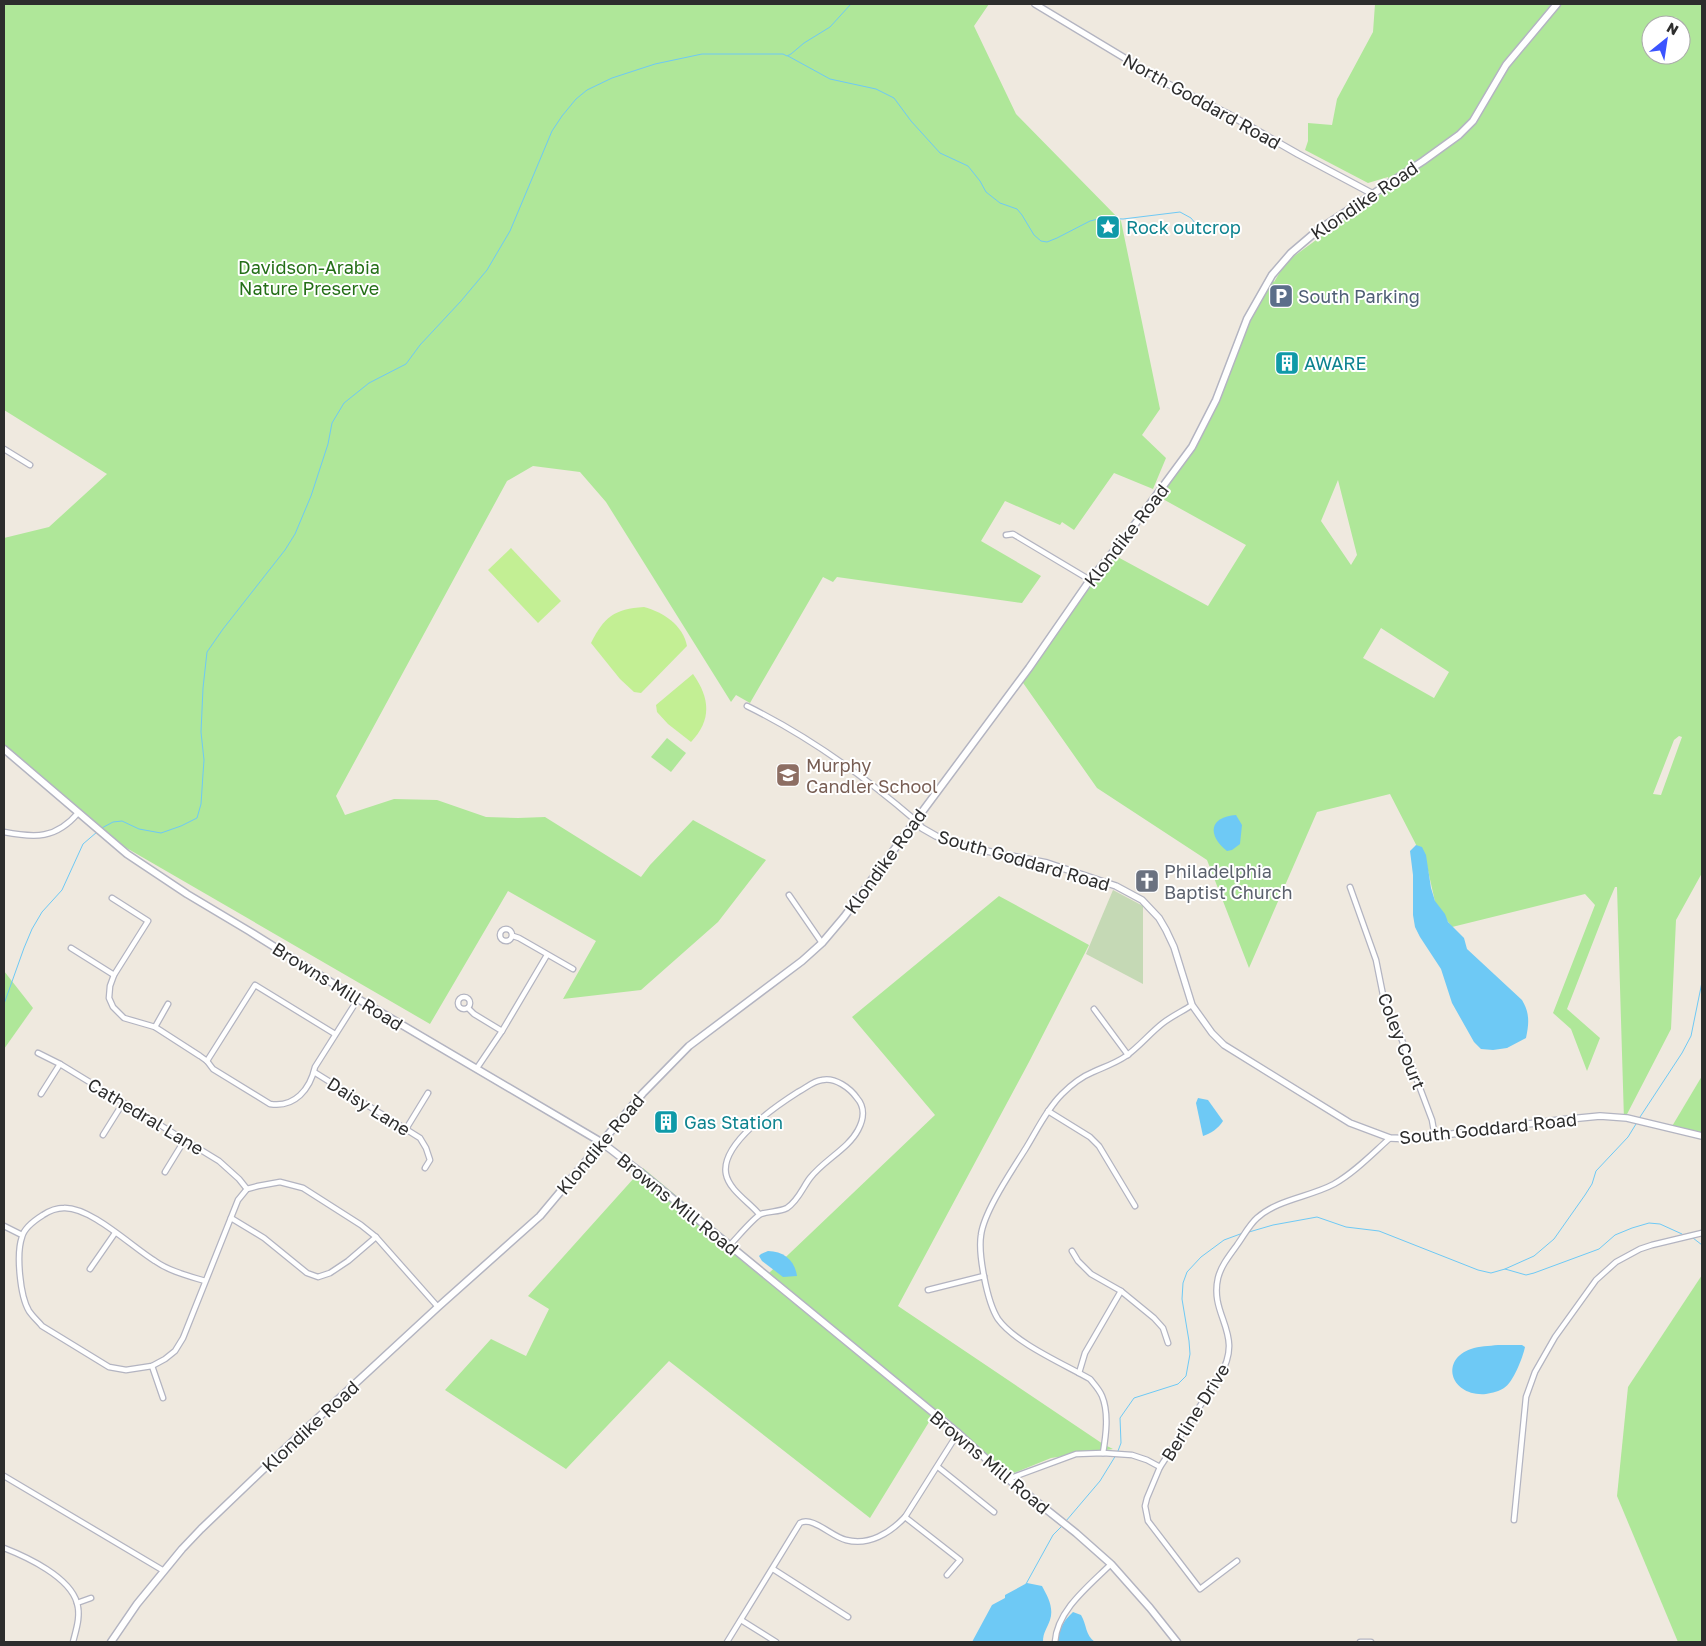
<svg xmlns="http://www.w3.org/2000/svg" width="1706" height="1646" font-family="'Golos Text',sans-serif">
  <style>
    .green { fill: #afe799; fill-rule: evenodd }
    .cemetery { fill: #c5d9b5 }
    .pitch { fill: #c3ef94 }
    .water { fill: #6ec9f5 }
    .lines { fill: none; stroke-linecap: round; stroke-linejoin: round }
    .stream { stroke: #6ec9f5; stroke-width: 1 }
    .minor-casing { stroke: #b3b4c1; stroke-width: 7 }
    .tertiary-casing { stroke: #b3b4c1; stroke-width: 8 }
    .secondary-casing { stroke: #b3b4c1; stroke-width: 9 }
    .minor { stroke: #fff; stroke-width: 4.5 }
    .tertiary { stroke: #fff; stroke-width: 5.5 }
    .secondary { stroke: #fff; stroke-width: 6 }
    .labels { text-anchor: middle; dominant-baseline: central; stroke-width: 4; stroke-linejoin: round; paint-order: stroke }
    .street-label { font-size: 18px; fill: #2d2d2d; stroke: #fff }
    .culture-label { font-size: 18px; fill: #0d838f; stroke: #fff; text-anchor: start }
    .park-label { font-size: 18px; fill: #246f17; stroke: #fff }
    .service-label { font-size: 18px; fill: #4e5e75; stroke: #fff; text-anchor: start }
    .education-label { font-size: 18px; fill: #785e54; stroke: #fff; text-anchor: start }
    .worship-label { font-size: 18px; fill: #5b616d; stroke: #fff; text-anchor: start }
  </style>
  <rect width="100%" height="100%" fill="#efe9df"/>
  <g class="green">
    <polygon points="4,4 989,4 974,26 1016,114 1121,221 1160,409 1142,435 1166,458 1153,489 1114,473 1074,530 1062,522 1060,525 1005,501 981,541 1041,576 1022,603 837,577 833,582 823,577 750,703 736,695 731,702 606,502 580,472 533,466 507,481 336,796 345,815 394,799 437,800 486,817 518,818 545,817 641,877 650,865 693,820 766,860 718,922 641,990 563,999 596,941 508,891 430,1024 104,835 4,746 4,538 49,527 107,474 4,410"/>
    <path d="M1375 4H1702V873L1676 920 1671 1029 1624 1120 1617 887H1615L1609 901 1567 1009 1600 1038 1587 1071 1571 1029 1553 1013 1595 905 1585 894 1452 927 1436 906 1427 866 1390 794 1317 812 1249 968 1207 860 1097 788 1021 680 1114 555 1208 606 1246 545 1161 498 1214 405 1242 328 1272 279 1274 282 1286 262 1371 200 1392 188 1390 186 1388 177 1368 183 1305 150 1308 141V123L1332 125 1337 99 1373 32ZM1651 25H1681V55H1651ZM1338 480 1357 555 1351 565 1321 521ZM1381 628 1449 672 1434 698 1363 658ZM1679 736 1682 737 1661 795 1653 794 1674 740Z"/>
    <polygon points="667,738 686,753 671,772 651,757"/>
    <polygon points="999,896 1089,945 1029,1062 898,1306 1103,1444 1113,1449 1051,1458 1009,1475 937,1409 870,1518 669,1361 566,1469 445,1390 491,1339 526,1356 549,1309 528,1296 643,1168 769,1273 935,1115 852,1017"/>
    <polygon points="4,971 33,1008 4,1049"/>
    <polygon points="1702,1076 1702,1135 1671,1128"/>
    <polygon points="1702,1275 1702,1642 1678,1642 1617,1496 1628,1387"/>
  </g>
  <polygon class="cemetery" points="1113,890 1143,906 1143,984 1086,954"/>
  <g class="pitch">
    <polygon points="511,548 561,601 538,623 488,570"/>
    <path d="M644 607C663 612 683 625 687 646L641 693 634 692 620 679 591 643C604 617 614 609 644 607Z"/>
    <path d="M693 674C710 698 712 720 691 742L668 724 657 712 656 705Z"/>
  </g>
  <g class="water">
    <path d="M1236 815 1242 825 1240 844 1232 850 1227 851C1207 835 1209 817 1236 815Z"/>
    <path d="M1416 845 1422 847 1426 855 1431 888 1435 901 1445 914 1448 922 1464 938 1467 949 1522 1000C1530 1013 1529 1024 1526 1038L1507 1048 1493 1050 1481 1049 1474 1042 1452 1003 1441 969 1420 937 1415 927 1413 915V875L1410 851Z"/>
    <path d="M1198 1098 1208 1100 1223 1121C1219 1128 1210 1134 1203 1136L1196 1103Z"/>
    <path d="M768 1251C784 1251 795 1261 797 1276L783 1277 762 1261 759 1256 761 1254Z"/>
    <path d="M1498 1345H1522L1525 1347C1523 1357 1513 1383 1504 1388 1500 1391 1492 1393 1486 1394 1451 1397 1439 1360 1471 1349 1479 1346 1489 1346 1498 1345Z"/>
    <path d="M1027 1583 1042 1586C1048 1597 1054 1608 1050 1620 1047 1629 1043 1632 1043 1642H972L992 1605 1005 1598V1595Z"/>
    <path d="M1073 1612 1081 1615C1087 1625 1085 1635 1095 1642H1057C1059 1630 1063 1621 1073 1612Z"/>
  </g>
  <g class="lines">
    <g class="stream">
      <polyline points="788,56 830,79 876,89 894,98 911,121 940,153 968,166 980,181 986,192 1000,203 1017,209 1022,215 1034,235 1041,241 1047,242 1057,238 1090,221 1102,218 1123,219 1180,212 1191,218 1204,234"/>
      <polyline points="100,829 113,822 122,821 139,829 161,833 181,826 197,818 201,804 203,774 204,760 201,732 203,688 207,652 223,629 285,550 295,534 311,496 328,444 332,423 344,403 369,383 406,364 420,345 461,301 487,270 510,231 552,131 562,116 576,99 587,90 612,78 655,64 702,54 783,54 787,56 791,54 804,43 830,27 851,4"/>
      <polyline points="4,1004 24,948 32,929 42,912 62,890 83,844 97,832"/>
      <polyline points="1640,1117 1682,1053 1691,1036 1702,982"/>
      <polyline points="1249,1232 1273,1225 1317,1217 1346,1227 1379,1231 1478,1270 1491,1273 1505,1269 1526,1275 1534,1273 1599,1249 1615,1235 1632,1228 1649,1223 1660,1224 1682,1234"/>
      <polyline points="1693,1238 1702,1245"/>
      <polyline points="1505,1269 1534,1256 1554,1239 1585,1195 1592,1184 1596,1171 1628,1137 1636,1124"/>
      <polyline points="1118,1451 1121,1443 1120,1418 1134,1398 1178,1384 1186,1376 1190,1354 1189,1341 1182,1299 1183,1283 1187,1272 1201,1257 1224,1240 1243,1233"/>
      <polyline points="1066,1521 1100,1481 1116,1455"/>
      <polyline points="1026,1584 1053,1535 1062,1526"/>
    </g>
    <defs>
      <g id="minor">
        <polyline points="4,449 30,465"/>
        <polyline points="1006,535 1013,534 1090,580"/>
        <path d="M747 706C808 736 864 776 915 820"/>
        <path d="M4 832C35 838 56 839 78 813"/>
        <polyline points="1350,887 1376,960 1384,1000 1400,1035 1432,1120 1435,1137"/>
        <polyline points="789,895 822,943"/>
        <path d="M112 898 148 921 114 975 110 986 109 998 113 1007 124 1018 155 1027 200 1056 207 1061 213 1069 270 1104C295 1108 310 1089 315 1067L358 999"/>
        <circle cx="506" cy="935" r="6"/>
        <polyline points="513,936 519,938 573,969"/>
        <polyline points="71,948 114,975"/>
        <circle cx="464" cy="1003" r="6"/>
        <polyline points="468,1008 474,1014 502,1031"/>
        <polyline points="1094,1009 1128,1055"/>
        <polyline points="155,1027 168,1004"/>
        <polyline points="38,1053 60,1064 219,1161 239,1179 247,1189"/>
        <polyline points="207,1061 255,985 335,1034"/>
        <polyline points="477,1068 502,1031 547,955"/>
        <polyline points="314,1072 420,1138 426,1148 430,1160 425,1168"/>
        <polyline points="41,1094 60,1064"/>
        <polyline points="1048,1111 1090,1137 1099,1146 1135,1206"/>
        <polyline points="406,1129 428,1093"/>
        <polyline points="103,1135 123,1103"/>
        <polyline points="165,1172 184,1141"/>
        <polyline points="231,1218 264,1238 307,1273 318,1277 330,1273 348,1261 376,1237"/>
        <polyline points="4,1226 22,1235"/>
        <path d="M729 1246C736 1239 754 1217 761 1214 770 1211 779 1212 787 1208 798 1201 803 1187 810 1178 824 1160 848 1149 858 1130 864 1119 865 1107 857 1098 850 1088 835 1077 822 1080 813 1081 806 1088 798 1092 776 1106 720 1144 726 1174 729 1190 749 1202 759 1214"/>
        <polyline points="1072,1251 1078,1261 1091,1274 1121,1291 1154,1318 1163,1328 1168,1343"/>
        <polyline points="90,1269 115,1233"/>
        <path d="M205 1281C189 1276 169 1271 155 1261 132 1247 91 1207 64 1208 56 1208 49 1211 43 1215 35 1220 24 1228 22 1237 16 1254 20 1296 29 1311 33 1317 38 1321 42 1326L109 1367 126 1370 152 1366 165 1359 175 1351 183 1338 238 1200 247 1189 258 1186 280 1182 303 1188 361 1225 376 1237 438 1307"/>
        <polyline points="928,1290 984,1276"/>
        <polyline points="152,1366 163,1398"/>
        <polyline points="1079,1373 1085,1353 1121,1291"/>
        <path d="M1103 1453C1106 1435 1109 1413 1102 1396 1099 1389 1094 1384 1090 1379 1064 1364 1015 1343 998 1319 987 1302 978 1254 981 1235 984 1211 1013 1169 1026 1148 1037 1130 1047 1109 1062 1094 1071 1085 1081 1077 1093 1072 1104 1067 1116 1063 1126 1056 1140 1046 1150 1033 1163 1023 1172 1016 1183 1011 1192 1005"/>
        <polyline points="938,1467 994,1512"/>
        <polyline points="4,1476 164,1571"/>
        <polyline points="1008,1479 1076,1454 1103,1453 1132,1455 1147,1460 1160,1467"/>
        <polyline points="905,1517 960,1560 947,1575"/>
        <polyline points="1514,1520 1526,1397 1535,1372 1555,1337 1596,1280 1616,1262 1640,1249 1652,1245 1702,1233"/>
        <path d="M4 1548C27 1557 70 1577 77 1603 81 1616 76 1630 73 1642"/>
        <path d="M1237 1561 1200 1589 1148 1521 1145 1506 1147 1498 1160 1467 1219 1377C1246 1334 1209 1317 1218 1278 1221 1266 1229 1256 1237 1245 1243 1237 1249 1225 1257 1218 1278 1199 1310 1197 1334 1184 1355 1172 1372 1154 1390 1138"/>
        <polyline points="773,1569 848,1617"/>
        <polyline points="77,1603 91,1598"/>
        <polyline points="741,1620 776,1642"/>
        <path d="M727 1642 800 1523C813 1516 832 1537 846 1540 869 1546 890 1533 905 1517L958 1433"/>
        <path d="M1055 1642C1057 1610 1090 1585 1111 1564"/>
        <polyline points="1360,1642 1371,1642"/>
      </g>
      <g id="tertiary">
        <polyline points="1035,4 1166,83 1228,114 1298,154 1373,194"/>
        <polyline points="915,820 922,828 936,836 961,846 1047,863 1116,886 1142,900 1159,918 1166,930 1174,947 1192,1005 1212,1033 1224,1045 1350,1123 1390,1138 1414,1139 1559,1120 1600,1116 1627,1118 1702,1136"/>
      </g>
      <g id="secondary">
        <polyline points="4,749 127,854 187,894 249,931 358,999 601,1142 639,1171 958,1433 1008,1479 1076,1533 1111,1564 1150,1608 1177,1642"/>
        <polyline points="111,1642 137,1604 182,1549 201,1529 293,1441 438,1307 540,1216 643,1093 689,1046 802,961 822,943 844,917 1029,668 1090,580 1127,535 1192,447 1216,400 1247,319 1272,275 1291,253 1318,230 1423,161 1459,135 1473,121 1506,65 1557,4"/>
      </g>
    </defs>
    <use href="#minor" class="minor-casing"/>
    <use href="#tertiary" class="tertiary-casing"/>
    <use href="#secondary" class="secondary-casing"/>
    <use href="#minor" class="minor"/>
    <use href="#tertiary" class="tertiary"/>
    <use href="#secondary" class="secondary"/>
  </g>
  <defs>
    <symbol id="sight-square" viewBox="-11 -11 22 22"><rect x="-9" y="-9" width="18" height="18" rx="4" fill="#0f9aa8" stroke="#fff"/><path d="M0-6L1.8-2.2L6-1.7L2.9 1.2L3.7 5.4L0 3.3L-3.7 5.4L-2.9 1.2L-6-1.7L-1.8-2.2Z" fill="#fff"/></symbol>
    <symbol id="parking-square" viewBox="-11 -11 22 22"><rect x="-9" y="-9" width="18" height="18" rx="4" fill="#5c6f8a" stroke="#fff"/><path d="M-3.5-5.5H1a3.5 3.5 0 0 1 0 7H-1V5.5H-3.5ZM-1-3.4V-.6H.8a1.4 1.4 0 0 0 0-2.8Z" fill="#fff"/></symbol>
    <symbol id="building-square" viewBox="-11 -11 22 22"><rect x="-9" y="-9" width="18" height="18" rx="4" fill="#0f9aa8" stroke="#fff"/><path d="M-4-6H4V6H1V3H-1V6H-4ZM-2.5-4.3h1.7v1.8h-1.7ZM.8-4.3h1.7v1.8H.8ZM-2.5-1h1.7V.8h-1.7ZM.8-1h1.7V.8H.8Z" fill="#fff"/></symbol>
    <symbol id="school-square" viewBox="-11 -11 22 22"><rect x="-9" y="-9" width="18" height="18" rx="4" fill="#8d6e63" stroke="#fff"/><path d="M0-5L7-2L0 1L-7-2ZM-4 1L0 2.5L4 1V4Q0 6-4 4Z" fill="#fff"/></symbol>
    <symbol id="church-square" viewBox="-11 -11 22 22"><rect x="-9" y="-9" width="18" height="18" rx="4" fill="#6b7280" stroke="#fff"/><path d="M-1.2-6h2.4v3.5h3.3v2.4h-3.3V6h-2.4V-.1h-3.3v-2.4h3.3Z" fill="#fff"/></symbol>
  </defs>
  <g fill-rule="evenodd">
    <use href="#sight-square" x="1094" y="213" width="28" height="28"/>
    <use href="#parking-square" x="1267" y="282" width="28" height="28"/>
    <use href="#building-square" x="1273" y="349" width="28" height="28"/>
    <use href="#school-square" x="774" y="761" width="28" height="28"/>
    <use href="#church-square" x="1133" y="867" width="28" height="28"/>
    <use href="#building-square" x="652" y="1108" width="28" height="28"/>
  </g>
  <g class="labels">
    <g class="street-label">
      <text transform="translate(1202 101) rotate(29)">North Goddard Road</text>
      <text transform="translate(1364 200) rotate(-34)">Klondike Road</text>
      <text transform="translate(1126 535) rotate(-52)">Klondike Road</text>
      <text transform="translate(1024 860) rotate(16)">South Goddard Road</text>
      <text transform="translate(885 861) rotate(-54)">Klondike Road</text>
      <text transform="translate(338 986) rotate(32)">Browns Mill Road</text>
      <text transform="translate(1402 1041) rotate(69)">Coley Court</text>
      <text transform="translate(369 1106) rotate(32)">Daisy Lane</text>
      <text transform="translate(146 1116) rotate(31)">Cathedral Lane</text>
      <text transform="translate(1488 1128) rotate(-6)">South Goddard Road</text>
      <text transform="translate(600 1144) rotate(-50)">Klondike Road</text>
      <text transform="translate(678 1204) rotate(39)">Browns Mill Road</text>
      <text transform="translate(1195 1412) rotate(-58)">Berline Drive</text>
      <text transform="translate(310 1426) rotate(-43)">Klondike Road</text>
      <text transform="translate(990 1462) rotate(40)">Browns Mill Road</text>
    </g>
    <g class="culture-label">
      <text x="1126" y="227">Rock outcrop</text>
      <text x="1304" y="363">AWARE</text>
      <text x="684" y="1122">Gas Station</text>
    </g>
    <g class="park-label">
      <text x="309" y="267">Davidson-Arabia<tspan x="309" dy="21">Nature Preserve</tspan></text>
    </g>
    <g class="service-label">
      <text x="1298" y="296">South Parking</text>
    </g>
    <g class="education-label">
      <text x="806" y="765">Murphy<tspan x="806" dy="21">Candler School</tspan></text>
    </g>
    <g class="worship-label">
      <text x="1164" y="871">Philadelphia<tspan x="1164" dy="21">Baptist Church</tspan></text>
    </g>
  </g>
  <rect width="1706" height="1646" fill="none" stroke="#2d2d2d" stroke-width="10"/>
  <g transform="translate(1666 40) rotate(30)"><circle r="24" fill="#ffffff" stroke="#ababab"/>
  <path d="M0-4L9 19L0 12L-9 19Z" fill="#3b54ff"/>
  <text y="-8" font-size="14" font-weight="bold" text-anchor="middle" fill="#2d2d2d">N</text>
  </g>
</svg>
